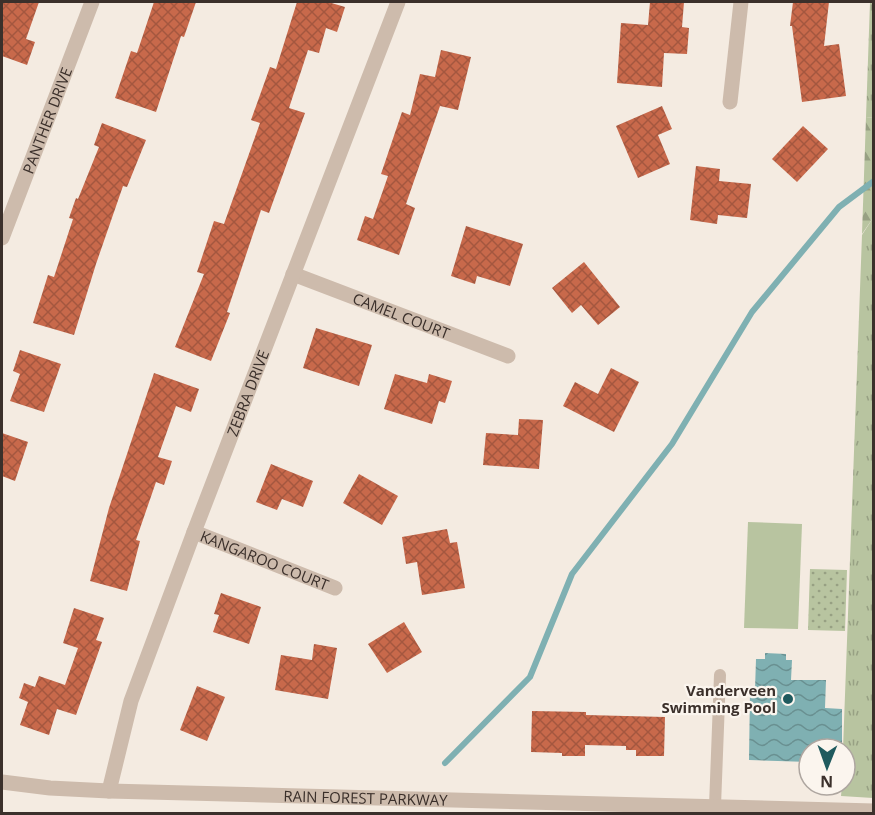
<svg xmlns="http://www.w3.org/2000/svg" width="875" height="815" font-family="'Open Sans',sans-serif">
  <style>
    .grass { fill: url(#grass-tufts) }
    .forest { fill: url(#forest-firs) }
    .park { fill: url(#park-dots) }
    .garden { fill: #b8c4a0 }
    .water { fill: url(#water-waves) }
    .lines { fill: none; stroke-linecap: round; stroke-linejoin: round }
    .stream { stroke: #7fb0b2; stroke-width: 6 }
    .building { fill: url(#building-cross-hatch) }
    .service { stroke: #cdbbac; stroke-width: 12 }
    .minor { stroke: #cdbbac; stroke-width: 15 }
    .poi-dot { fill: #1f5a5e; stroke: #fbf5ee; stroke-width: 2 }
    .labels { text-anchor: middle; dominant-baseline: central; stroke-width: 4.5; stroke-linejoin: round; paint-order: stroke }
    .street-label { font-size: 15px; fill: #3b302b; stroke: #fbf5ee }
    .poi-label { font-size: 15px; font-weight: bold; fill: #3b302b; stroke: #fbf5ee; text-anchor: end }
  </style>
  <defs>
    <pattern id="grass-tufts" width="24" height="20" patternUnits="userSpaceOnUse" patternTransform="scale(1.5)"><rect width="24" height="20" fill="#b8c4a0"/><path d="M3 7l-1-3M5 7V3M7 7l1-3M15 17l-1-3M17 17v-4M19 17l1-3" fill="none" stroke="#97a083"/></pattern>
    <pattern id="forest-firs" width="22" height="20" patternUnits="userSpaceOnUse" patternTransform="scale(1.5)"><rect width="22" height="20" fill="#b8c4a0"/><path d="M5 1l3.5 6h-7zM16 11l3.5 6h-7z" fill="#97a083"/></pattern>
    <pattern id="park-dots" width="8" height="8" patternUnits="userSpaceOnUse" patternTransform="scale(1.5)"><rect width="8" height="8" fill="#b8c4a0"/><path d="M2 2h.1M6 6h.1" fill="none" stroke="#97a083" stroke-width="1.8" stroke-linecap="round"/></pattern>
    <pattern id="water-waves" width="16" height="10" patternUnits="userSpaceOnUse" patternTransform="scale(1.5)"><rect width="16" height="10" fill="#7fb0b2"/><path d="M0 5q4-4 8 0t8 0" fill="none" stroke="#699091"/></pattern>
    <pattern id="building-cross-hatch" width="8" height="8" patternUnits="userSpaceOnUse" patternTransform="scale(1.5)"><rect width="8" height="8" fill="#c8694b"/><path d="M0 0l8 8M0 8l8-8" fill="none" stroke="#a4573f"/></pattern>
  </defs>
  <rect width="100%" height="100%" fill="#f4ebe1"/>
  <g class="grass">
    <polygon points="870,2 873,2 873,118 866,117"/>
    <polygon points="873,218 873,798 841,796 842,785 845,785 845,749 843,749 862,235"/>
  </g>
  <polygon class="forest" points="866,117 873,118 873,218 862,234"/>
  <polygon class="park" points="810,569 847,570 845,631 808,630"/>
  <polygon class="garden" points="748,522 802,524 798,629 744,628"/>
  <polygon class="water" points="765,653 786,654 786,660 792,660 791,680 826,680 825,708 842,709 842,749 809,749 809,762 749,760 750,690 755,690 756,659 765,659"/>
  <g class="lines">
    <polyline class="stream" points="445,763 530,677 572,574 672,444 752,312 839,207 874,181"/>
  </g>
  <g class="building">
    <polygon points="2,2 39,2 26,39 35,42 27,65 2,56"/>
    <polygon points="154,2 196,2 184,37 181,36 156,112 115,98 131,51 137,53"/>
    <polygon points="297,2 328,2 345,7 337,32 326,28 319,53 308,50 289,108 305,113 269,213 261,210 227,312 230,313 211,361 175,347 204,274 197,272 214,221 224,224 260,123 251,120 270,67 276,69"/>
    <polygon points="650,2 684,2 682,27 689,28 687,54 664,53 662,87 617,83 621,23 648,25"/>
    <polygon points="793,2 829,2 824,46 839,44 846,96 802,102 792,26 790,26"/>
    <polygon points="441,50 471,57 458,110 440,106 406,204 415,208 399,255 357,240 365,216 373,219 388,176 381,174 402,112 410,115 420,74 435,77"/>
    <polygon points="662,106 672,129 658,135 670,164 638,178 616,126"/>
    <polygon points="102,123 146,140 127,187 123,186 96,264 74,335 33,323 48,275 54,277 73,219 69,218 76,198 78,199 99,147 94,145"/>
    <polygon points="803,126 828,149 797,182 772,159"/>
    <polygon points="696,166 720,169 719,181 751,184 747,218 718,215 717,224 690,220"/>
    <polygon points="466,226 523,244 510,286 477,276 475,284 451,276"/>
    <polygon points="584,262 620,307 598,325 581,305 572,313 552,288"/>
    <polygon points="316,328 372,345 359,386 303,368"/>
    <polygon points="20,350 61,364 44,412 10,401 20,374 13,371"/>
    <polygon points="611,368 639,382 614,432 563,406 575,382 598,394"/>
    <polygon points="154,373 199,389 191,412 176,406 158,457 172,461 164,485 156,482 136,540 140,541 127,591 90,581 109,508"/>
    <polygon points="395,374 427,383 429,374 452,381 445,403 439,401 432,424 384,409"/>
    <polygon points="519,419 543,420 539,469 483,465 486,433 518,435"/>
    <polygon points="2,433 28,442 15,481 2,476"/>
    <polygon points="271,464 313,481 303,507 282,499 277,510 256,502"/>
    <polygon points="359,474 398,496 382,525 343,503"/>
    <polygon points="447,529 450,543 457,542 465,588 422,595 417,562 406,564 402,537"/>
    <polygon points="221,593 261,607 249,644 213,632 219,615 214,614"/>
    <polygon points="74,608 104,618 96,640 102,642 76,715 57,709 49,735 20,725 28,702 19,698 24,683 35,687 39,676 65,685 78,648 63,643"/>
    <polygon points="404,622 422,652 387,673 368,644"/>
    <polygon points="314,644 337,648 328,699 275,690 281,655 312,660"/>
    <polygon points="197,686 225,697 207,741 180,730"/>
    <polygon points="532,711 586,712 586,715 665,717 664,756 636,756 636,750 626,750 626,746 585,745 585,756 562,756 562,753 531,752"/>
  </g>
  <g class="lines">
    <polyline class="service" points="715,806 720,675"/>
    <g class="minor">
      <polyline points="730,102 741,2"/>
      <path id="s1" d="M2 238 92 2"/>
      <path id="s2" d="M293 274 508 356"/>
      <path id="s3" d="M194 532 335 588"/>
      <path id="s4" d="M2 782 50 788 109 791 874 811"/>
      <path id="s5" d="M109 791 131 701 194 532 398 2"/>
    </g>
  </g>
  <circle class="poi-dot" cx="788" cy="699" r="6"/>
  <g class="labels">
    <g class="street-label">
      <text stroke="none"><textPath href="#s1" startOffset="126">PANTHER DRIVE</textPath></text>
      <text stroke="none"><textPath href="#s2" startOffset="116">CAMEL COURT</textPath></text>
      <text stroke="none"><textPath href="#s5" startOffset="422">ZEBRA DRIVE</textPath></text>
      <text stroke="none"><textPath href="#s3" startOffset="76">KANGAROO COURT</textPath></text>
      <text stroke="none"><textPath href="#s4" startOffset="364">RAIN FOREST PARKWAY</textPath></text>
    </g>
    <g class="poi-label">
      <text x="776" y="690">Vanderveen<tspan x="776" dy="17">Swimming Pool</tspan></text>
    </g>
  </g>
  <rect width="875" height="815" fill="none" stroke="#3b302b" stroke-width="6"/>
  <g transform="translate(827 767) rotate(181)"><circle r="28" fill="#fbf5ee" stroke="#aea6a0" stroke-width="1.5"/>
  <path d="M0-4.5L10 22L0 15L-10 22Z" fill="#1f5a5e"/>
  <text y="-9" font-size="16" font-weight="bold" text-anchor="middle" fill="#3b302b">N</text>
  </g>
</svg>
